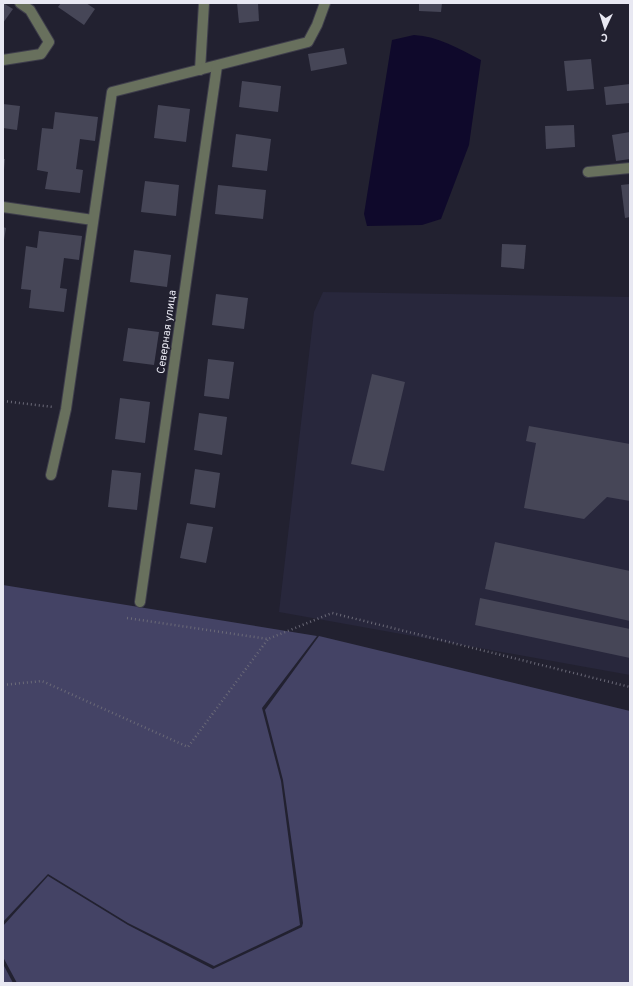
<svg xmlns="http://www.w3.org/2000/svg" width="633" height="986" font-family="Overpass,sans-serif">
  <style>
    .built { fill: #28273c }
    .green { fill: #444365 }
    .water { fill: #0f092b }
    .building { fill: #464657 }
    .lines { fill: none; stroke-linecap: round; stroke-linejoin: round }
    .minor-casing { stroke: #3e3d4b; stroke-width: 12 }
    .path { stroke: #6b6a78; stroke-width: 2.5; stroke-dasharray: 1 3; stroke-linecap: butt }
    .minor { stroke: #68705d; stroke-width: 10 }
    .labels { text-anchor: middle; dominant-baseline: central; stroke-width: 3; stroke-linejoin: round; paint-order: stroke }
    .street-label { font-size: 11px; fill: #e8e8f2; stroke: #222130 }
  </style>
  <rect width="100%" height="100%" fill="#222130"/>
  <polygon class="built" points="323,292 630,297 630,675 279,612 314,312"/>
  <g class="green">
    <polygon points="3,585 317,636 262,708 281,781 300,925 214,966 128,923 48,874 3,922"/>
    <polygon points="319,636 630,711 630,983 17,983 3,957 3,926 48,876 128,925 213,969 302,927 303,923 283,780 265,710"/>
    <polygon points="3,964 13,983 3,983"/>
  </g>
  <path class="water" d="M414 35C438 36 459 49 481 60L469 145 441 219 422 225 367 226 364 214 392 40Z"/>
  <g class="building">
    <polygon points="3,3 13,9 3,23"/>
    <polygon points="61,3 86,3 95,9 84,25 58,7"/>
    <polygon points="237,3 258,3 259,21 239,23"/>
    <polygon points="419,3 442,3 441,12 419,11"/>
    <polygon points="344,48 347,64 311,71 308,54"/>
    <polygon points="591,59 594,89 567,91 564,61"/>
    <polygon points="242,81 281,86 278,112 239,107"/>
    <polygon points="630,84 630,103 606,105 604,87"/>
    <polygon points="3,104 20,106 17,130 3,128"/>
    <polygon points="158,105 190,109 186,142 154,138"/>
    <polygon points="55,112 98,117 95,141 80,139 76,169 83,170 80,193 45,189 48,172 37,170 42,128 53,129"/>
    <polygon points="574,125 575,147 546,149 545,126"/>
    <polygon points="630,132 630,159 616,161 612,135"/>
    <polygon points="236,134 271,139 267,171 232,167"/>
    <polygon points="3,159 5,159 4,170 3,170"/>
    <polygon points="145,181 179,185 176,216 141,212"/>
    <polygon points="630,184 630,217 625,218 621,185"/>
    <polygon points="218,185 266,190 263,219 215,214"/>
    <polygon points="3,227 6,228 4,240 3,240"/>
    <polygon points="39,231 82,236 79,260 64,258 60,288 67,289 64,312 29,308 31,290 21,289 26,246 37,248"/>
    <polygon points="502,244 526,245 524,269 501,267"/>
    <polygon points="134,250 171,255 167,287 130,282"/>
    <polygon points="216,294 248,298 244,329 212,325"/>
    <polygon points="128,328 159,332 154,365 123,361"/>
    <polygon points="208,359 234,362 229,399 204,396"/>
    <polygon points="372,374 405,382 384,471 351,464"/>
    <polygon points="120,398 150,402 145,443 115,439"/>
    <polygon points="199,413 227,417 222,455 194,450"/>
    <polygon points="529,426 630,444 630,501 607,497 584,519 524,508 536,443 526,441"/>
    <polygon points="195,469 220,473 215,508 190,504"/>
    <polygon points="112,470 141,473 137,510 108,507"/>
    <polygon points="187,523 213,527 206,563 180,558"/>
    <polygon points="495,542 630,571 630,621 485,589"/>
    <polygon points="480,598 630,629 630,658 475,625"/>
  </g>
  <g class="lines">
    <defs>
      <g id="minor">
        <polyline points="3,60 41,54 49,42 30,10 20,3"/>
        <polyline points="200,70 204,3"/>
        <polyline points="588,172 630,168"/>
        <polyline points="3,207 93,220"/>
        <polyline points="51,475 66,409 112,92 308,42 317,25 325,3"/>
        <polyline points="140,602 217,66"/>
      </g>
    </defs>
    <use href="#minor" class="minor-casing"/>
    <g class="path">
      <polyline points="3,401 53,407"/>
      <polyline points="127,618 268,639 332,613 630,687"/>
      <polyline points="3,685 42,681 188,747 268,639"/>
    </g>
    <use href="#minor" class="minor"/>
  </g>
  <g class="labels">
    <g class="street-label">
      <text transform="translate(167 332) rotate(-82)">Северная улица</text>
    </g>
  </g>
  <rect width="633" height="986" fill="none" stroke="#e8e8f2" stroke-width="8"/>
  <g transform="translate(605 28) rotate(184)" stroke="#222130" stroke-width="3" paint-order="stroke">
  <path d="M0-3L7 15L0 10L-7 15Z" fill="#e8e8f2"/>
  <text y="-6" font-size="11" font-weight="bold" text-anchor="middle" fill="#e8e8f2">С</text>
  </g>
</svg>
